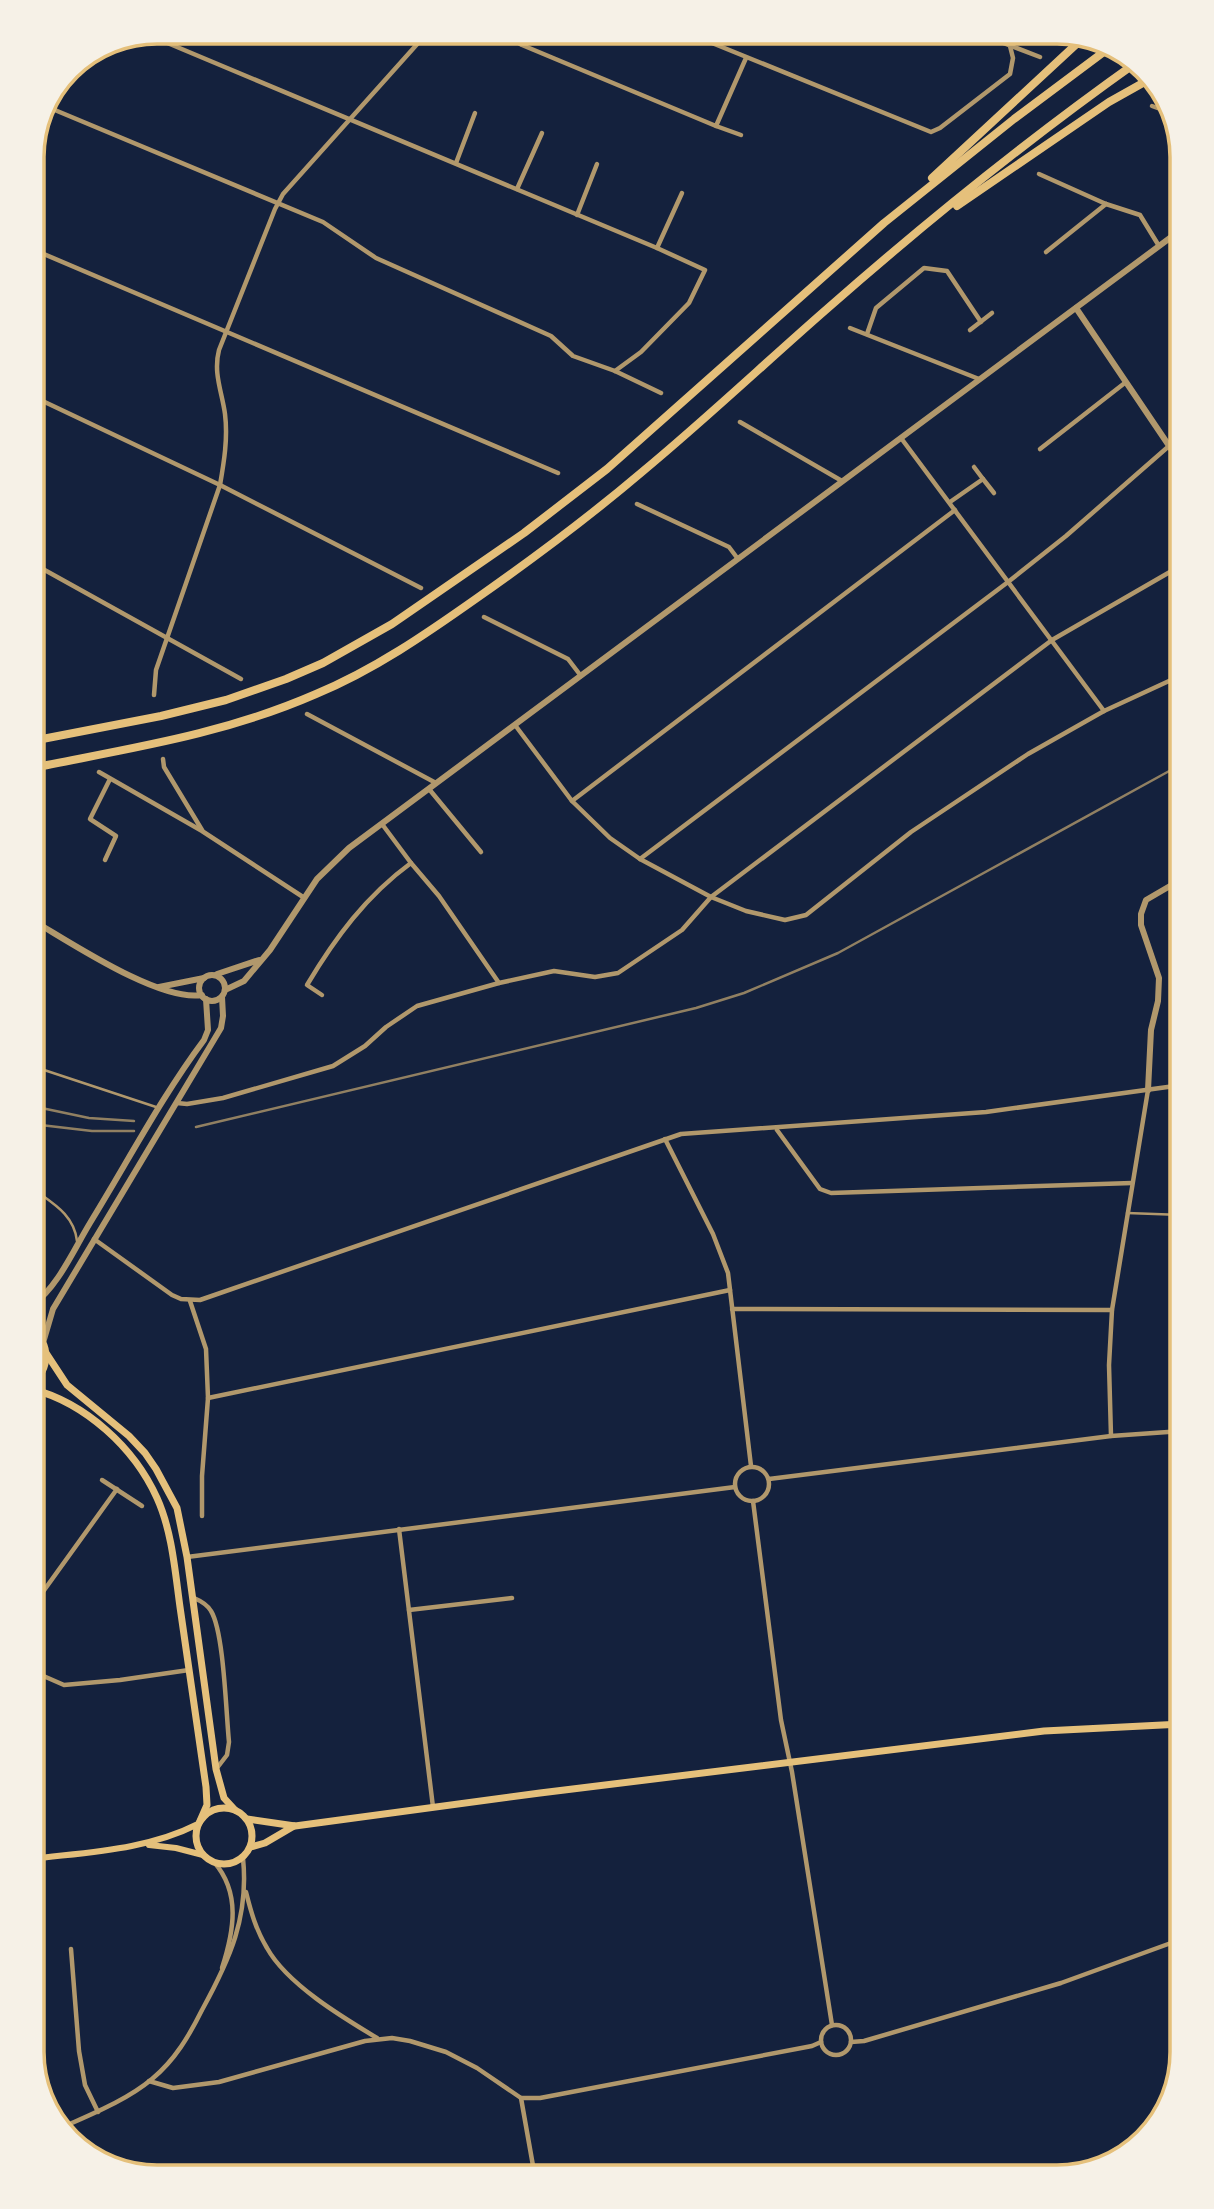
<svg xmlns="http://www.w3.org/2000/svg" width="1214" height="2209" font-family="Jost,sans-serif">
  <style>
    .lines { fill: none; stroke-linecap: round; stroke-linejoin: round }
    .service { stroke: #b1986c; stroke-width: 2.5 }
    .minor { stroke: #b1986c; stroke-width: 4.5 }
    .tertiary { stroke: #b1986c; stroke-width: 6 }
    .secondary { stroke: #e5c07b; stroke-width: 6 }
    .primary { stroke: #e5c07b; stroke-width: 7 }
    .trunk { stroke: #e5c07b; stroke-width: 8 }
    .rail { stroke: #918062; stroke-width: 2.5 }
    .rim { fill: none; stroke: #e5c07b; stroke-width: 3.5 }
  </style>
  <rect width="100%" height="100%" fill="#14213d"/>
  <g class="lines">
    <g class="service">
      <polyline points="32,1066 156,1107"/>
      <path d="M32 1188C52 1203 74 1214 77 1241"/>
      <polyline points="1127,1213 1182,1215"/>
    </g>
    <g class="minor">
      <polyline points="500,32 522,45 716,126 746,58"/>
      <polyline points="685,32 931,132 940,128 1010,74 1013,58 1010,46"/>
      <polyline points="975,32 1040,57"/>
      <polyline points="146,34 657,248 705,270 689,303 641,352 615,371"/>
      <polyline points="1152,106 1174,114"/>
      <polyline points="50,108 323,222 376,258 551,336 573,356 615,371 661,393"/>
      <polyline points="716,126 741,135"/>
      <polyline points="456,163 475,113"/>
      <polyline points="1039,174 1106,204 1140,215 1159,246"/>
      <polyline points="517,189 542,133"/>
      <polyline points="577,215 597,164"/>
      <polyline points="657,248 682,193"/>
      <polyline points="32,249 558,473"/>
      <polyline points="1046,252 1106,204"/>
      <polyline points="850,328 979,379"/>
      <polyline points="970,330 992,313"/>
      <polyline points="867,334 876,308 924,268 947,271 981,322"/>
      <polyline points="32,396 220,485 421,588"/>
      <polyline points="740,422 842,481"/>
      <polyline points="901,438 1104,711"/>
      <polyline points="1040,449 1126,382"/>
      <polyline points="983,479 994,493"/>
      <polyline points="950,502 983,479 974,467"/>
      <polyline points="637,504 729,547 738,559"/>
      <polyline points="32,563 241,679"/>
      <polyline points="484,617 568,659 581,676"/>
      <path d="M154 695 156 670 220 485C224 462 228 438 225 414 222 392 213 373 219 350L275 209 283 194 428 32"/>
      <polyline points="307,714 436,783"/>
      <polyline points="515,725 572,801 610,838 640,859 711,897 746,911 785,920 806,915 911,832 1028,754 1104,711 1182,675"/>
      <polyline points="163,759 164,767 202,830"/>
      <polyline points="99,772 202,831 303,897"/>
      <polyline points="429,789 481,852"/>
      <polyline points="572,801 955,510"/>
      <polyline points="382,824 411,863 439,896 499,983"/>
      <polyline points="640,859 1008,582 1066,536 1169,446"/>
      <polyline points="105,860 116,836 90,819 110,779"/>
      <path d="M322 995 307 985C335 938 366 896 411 863"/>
      <polyline points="177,1103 187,1104 223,1098 333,1066 365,1046 386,1027 417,1006 499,983 554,971 595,977 618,973 682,930 711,897 1052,640 1182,565"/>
      <polyline points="777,1130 820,1189 831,1193 1132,1183"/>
      <polyline points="665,1139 713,1234 728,1273 751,1466"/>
      <polyline points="94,1239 172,1295 181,1299 200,1300 681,1134 986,1112 1182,1085"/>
      <polyline points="190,1301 206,1349 208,1398 202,1476 202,1516"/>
      <polyline points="732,1309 1112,1310"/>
      <polyline points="208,1398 730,1290"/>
      <polyline points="1111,1436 1109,1365 1112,1310 1148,1090"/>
      <circle cx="752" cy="1484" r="17"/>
      <polyline points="769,1479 1111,1436 1182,1431"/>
      <polyline points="102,1480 142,1506"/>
      <polyline points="753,1501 781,1720 792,1772 832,2025"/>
      <polyline points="399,1529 433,1807"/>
      <polyline points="187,1557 735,1487"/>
      <path d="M194 1598C201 1601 207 1604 211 1611 224 1632 226 1713 229 1742L227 1755 217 1768"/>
      <polyline points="32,1607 117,1489"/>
      <polyline points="409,1610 512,1598"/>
      <polyline points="32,1671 64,1685 120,1680 189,1670"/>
      <path d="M214 1862C241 1893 234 1931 222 1968"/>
      <path d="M246 1892C251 1912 256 1930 267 1948 287 1984 342 2017 377 2038"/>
      <polyline points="71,1949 79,2051 85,2085 98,2112"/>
      <circle cx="836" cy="2040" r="15"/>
      <polyline points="851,2042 864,2041 1061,1983 1182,1939"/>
      <polyline points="149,2081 173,2088 219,2082 365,2041 392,2038 410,2041 446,2052 477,2068 521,2098 540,2098 812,2046 821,2042"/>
      <polyline points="521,2098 535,2177"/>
      <path d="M63 2127C92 2114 127 2100 152 2079 175 2060 189 2036 202 2010 230 1959 249 1917 243 1858"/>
    </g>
    <g class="tertiary">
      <polyline points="1076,308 1182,465"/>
      <path d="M32 920C70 942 159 1002 202 995"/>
      <polyline points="217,974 259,960"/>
      <circle cx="212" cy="988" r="13"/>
      <polyline points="159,987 204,978"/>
      <polyline points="225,990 244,981 270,950 317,879 349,848 1182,229"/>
      <polyline points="1148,1090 1151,1030 1158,1001 1159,978 1141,925 1141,914 1146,900 1182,879"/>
      <path d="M32 1306C59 1285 73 1251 90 1223 127 1163 162 1096 204 1040L208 1030 206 999"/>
      <polyline points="43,1343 53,1309 221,1028 223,1016 222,997"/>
    </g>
    <g class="secondary">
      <polyline points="149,1845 176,1848 203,1855"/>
      <path d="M32 1859C88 1852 147 1850 198 1824"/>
    </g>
    <g class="primary">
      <polyline points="46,1353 67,1385 129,1436 145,1453 156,1469 177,1508 187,1557 216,1769 224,1798 235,1810"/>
      <path d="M32 1383C50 1369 51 1344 32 1330"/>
      <path d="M32 1389C85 1403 134 1447 157 1498 172 1531 175 1571 180 1607 189 1667 197 1727 206 1787L207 1805 200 1821"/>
      <circle cx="224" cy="1836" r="28"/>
      <polyline points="247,1819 295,1826 540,1793 1044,1731 1182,1724"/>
      <polyline points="251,1847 265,1843 294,1826"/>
    </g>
    <g class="trunk">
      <polyline points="932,178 1083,38"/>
      <polyline points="957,206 1109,102 1150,79"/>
      <polyline points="32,741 161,716 226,700 286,679 323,663 392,624 524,533 607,469 884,223 1014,119 1109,48"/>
      <path d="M32 768C131 748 222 735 316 694 374 670 426 634 477 598 534 558 589 517 642 472 706 419 766 362 828 308 927 221 1030 138 1137 62"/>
    </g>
    <g class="rail">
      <polyline points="32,1106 89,1118 134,1121"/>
      <polyline points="32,1124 92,1131 134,1131"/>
      <polyline points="196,1127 696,1008 744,993 838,953 1182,764"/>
    </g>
  </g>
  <path d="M0 0H1214V2209H0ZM157 44H1057A113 113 0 0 1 1170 157V2052A113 113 0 0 1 1057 2165H157A113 113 0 0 1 44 2052V157A113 113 0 0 1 157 44Z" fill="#f6f1e7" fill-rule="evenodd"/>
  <path class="rim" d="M157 44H1057A113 113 0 0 1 1170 157V2052A113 113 0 0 1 1057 2165H157A113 113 0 0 1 44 2052V157A113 113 0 0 1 157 44Z"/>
</svg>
